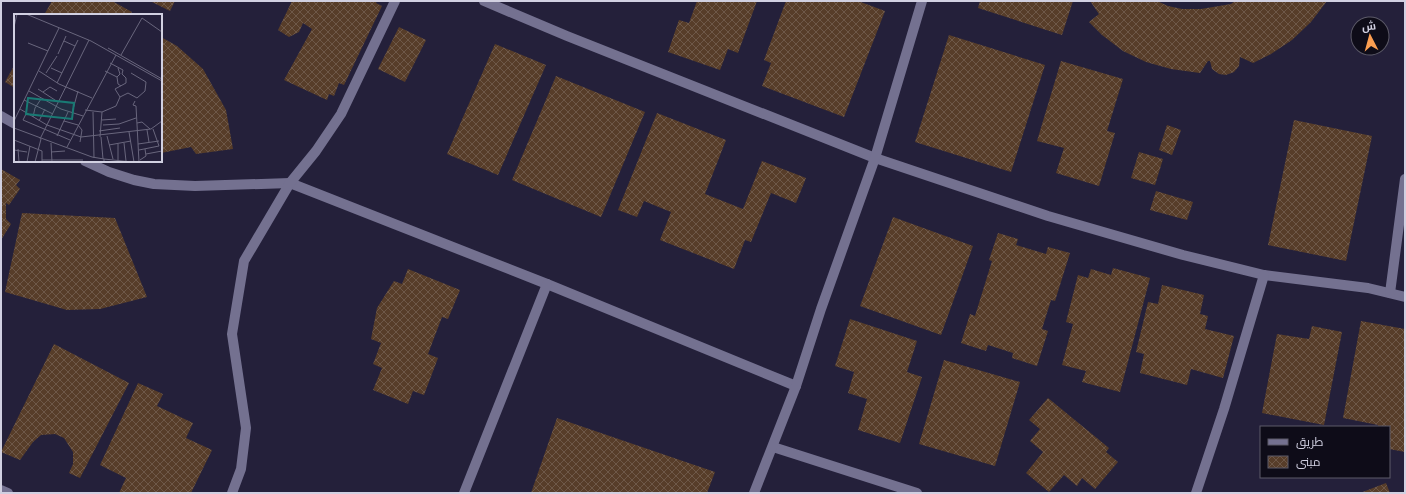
<svg xmlns="http://www.w3.org/2000/svg" width="1406" height="494" font-family="Jost,Cairo,sans-serif">
  <style>
    .building { fill: url(#building-cross-hatch) }
    .lines { fill: none; stroke-linecap: round; stroke-linejoin: round }
    .minor { stroke: #747190; stroke-width: 10 }
    .inset-road { fill: none; stroke: #69667d; stroke-width: 1 }
    .view { fill: #197a74; fill-opacity: 0.15; stroke: #197a74; stroke-width: 2 }
    .inset-edge { fill: none; stroke: #d1d0e1; stroke-width: 2 }
  </style>
  <defs>
    <pattern id="building-cross-hatch" width="8" height="8" patternUnits="userSpaceOnUse"><rect width="8" height="8" fill="#573d29"/><path d="M0 0l8 8M0 8l8-8" fill="none" stroke="#6e5848"/></pattern>
  </defs>
  <rect width="100%" height="100%" fill="#24203a"/>
  <g class="building">
    <polygon points="52,1 112,1 132,12 130,15 44,15"/>
    <polygon points="150,1 175,1 170,11"/>
    <polygon points="292,1 377,1 376,3 382,6 344,85 339,83 334,96 329,94 327,100 284,80 312,29 303,23 299,32 289,37 278,30"/>
    <polygon points="697,1 757,1 738,53 728,49 720,70 668,52 679,20 689,23"/>
    <polygon points="786,1 858,1 885,11 844,117 762,86 771,63 764,60"/>
    <polygon points="980,1 1073,1 1062,35 978,8"/>
    <polygon points="1090,1 1157,1 1168,6 1182,9 1201,9 1231,4 1235,1 1327,1 1311,22 1292,40 1271,54 1253,63 1240,57 1239,66 1234,72 1226,75 1219,74 1212,69 1210,61 1208,61 1200,73 1171,69 1146,62 1123,51 1102,35 1089,22 1099,14"/>
    <polygon points="399,27 426,40 405,82 378,69"/>
    <polygon points="949,35 1045,65 1011,172 915,142"/>
    <polygon points="161,37 177,46 203,69 226,110 233,149 196,154 191,147 161,153"/>
    <polygon points="495,44 546,65 498,175 447,154"/>
    <polygon points="1061,61 1123,79 1107,131 1115,133 1099,186 1056,173 1064,148 1037,141"/>
    <polygon points="15,64 15,88 5,82"/>
    <polygon points="556,76 645,112 601,217 512,180"/>
    <polygon points="657,113 726,140 705,194 743,209 762,161 806,178 796,203 771,193 751,242 745,240 734,269 660,240 671,212 644,201 637,217 618,210"/>
    <polygon points="1294,120 1372,136 1346,261 1268,245"/>
    <polygon points="1167,125 1181,130 1172,155 1159,150"/>
    <polygon points="1139,152 1163,159 1155,185 1131,178"/>
    <polygon points="1,169 20,180 16,185 20,189 9,205 6,203 6,219 11,224 1,240"/>
    <polygon points="1156,191 1193,202 1187,220 1150,210"/>
    <polygon points="22,213 115,218 147,297 100,309 67,310 5,292"/>
    <polygon points="893,217 973,246 941,335 860,306"/>
    <polygon points="998,233 1018,239 1016,245 1046,254 1048,247 1070,253 1055,301 1051,300 1042,329 1048,331 1037,366 1012,358 1013,353 988,345 986,351 961,343 970,314 975,316 992,261 989,260"/>
    <polygon points="1113,268 1150,278 1120,392 1082,382 1086,371 1062,365 1073,324 1066,322 1078,275 1088,278 1091,269 1111,275"/>
    <polygon points="408,269 460,290 448,319 442,317 428,354 438,358 424,395 413,391 408,404 373,390 382,368 373,364 381,343 371,339 377,308 394,281 402,284"/>
    <polygon points="1162,285 1204,295 1200,314 1208,316 1205,329 1234,336 1223,378 1191,369 1187,385 1140,373 1144,354 1136,352 1148,302 1158,304"/>
    <polygon points="850,319 917,341 907,372 922,377 900,443 858,430 867,399 848,393 854,372 835,366"/>
    <polygon points="1361,321 1405,329 1405,452 1389,449 1389,427 1378,427 1378,425 1343,418"/>
    <polygon points="1312,326 1342,332 1324,425 1262,413 1277,334 1309,339"/>
    <polygon points="54,344 129,383 80,478 69,473 73,464 73,452 64,438 55,434 41,435 33,442 20,460 1,452"/>
    <polygon points="944,360 1020,382 995,466 919,444"/>
    <polygon points="138,383 163,394 157,406 193,423 186,438 212,450 191,493 119,493 126,478 100,465"/>
    <polygon points="1048,398 1109,448 1106,452 1118,462 1095,489 1082,478 1077,486 1064,475 1049,492 1026,473 1043,452 1030,441 1040,429 1029,420"/>
    <polygon points="557,418 715,472 707,493 531,493"/>
    <polygon points="1386,483 1390,493 1360,493"/>
  </g>
  <g class="lines">
    <g class="minor">
      <polyline points="484,1 567,36 875,158 1048,216 1183,255 1264,275 1368,288 1405,297"/>
      <polyline points="1,116 15,124"/>
      <polyline points="85,161 109,172 134,180 154,184 195,186 290,183 547,284 796,386"/>
      <polyline points="1390,293 1405,179"/>
      <polyline points="773,447 917,493"/>
      <polyline points="1,490 8,493"/>
      <polyline points="232,493 241,469 246,428 232,334 244,261 290,183 316,151 341,114 395,1"/>
      <polyline points="464,493 547,284"/>
      <polyline points="754,493 796,386 821,309 875,158 922,1"/>
      <polyline points="1196,493 1224,409 1264,275"/>
    </g>
  </g>
  <g transform="translate(14 14)">
    <rect width="148" height="148" fill="#24203a"/>
    <path class="inset-road" d="M12 0 77 27 148 67M0 13 3 0M50 27 61 32M14 29 34 37M94 34 148 65M44 40 52 22M107 41 128 4 148 18M37 54 48 59M104 54 106 60 103 63 104 70 107 72M25 57 45 70 78 84M91 57 103 63M32 59 43 42M43 69 64 26M24 75 44 88M15 77 47 95 69 102M29 78 36 73 43 77M106 83 114 79 123 84 131 77 132 68 117 59M10 86 39 100M121 87 119 91 122 92 125 148M6 95 33 111 67 123 137 115 148 107M71 96 88 98 102 92 106 83 101 75 112 69V64L108 60 109 56 96 49M79 98 80 144M58 99 64 77M12 100 9 106 56 126M19 103 21 94 27 85M88 106 102 105M0 107 45 14M25 107 31 95M50 107 64 111 68 116 66 128M123 109 128 108 136 115M89 111 105 110 122 104M0 114 78 143 90 145V148M133 116 135 128M85 117 106 114M115 118 120 148M43 122 54 98M93 122 99 145M86 123 88 98M87 123 89 145M26 125 75 26M0 126 28 137V148M37 129 38 148M110 129 112 147M104 130V146M124 130 145 127M95 131 117 127M53 133 102 41M4 135 5 148M0 136 13 138M125 136 145 132 139 115M37 138 51 137M132 140 148 137M90 145 118 148M28 146H69M126 146 132 142 131 135M13 148 16 132M21 148 27 125"/>
    <path class="view" d="M14 84 60 89 58 105 12 100Z"/>
    <rect width="148" height="148" class="inset-edge"/>
  </g>
  <rect width="1406" height="494" fill="none" stroke="#d1d0e1" stroke-width="4"/>
  <rect x="1260" y="426" width="130" height="52" fill="#0e0c18" stroke="#5c5a68"/>
  <rect x="1268" y="439" width="20" height="6" fill="#747190" stroke="#5c5a68"/>
  <text x="1296" y="446" font-size="12" fill="#d1d0e1">طريق</text>
  <rect x="1268" y="456" width="20" height="12" fill="url(#building-cross-hatch)" stroke="#5c5a68"/>
  <text x="1296" y="466" font-size="12" fill="#d1d0e1">مبنى</text>
  <g transform="translate(1370 36) rotate(354)"><circle r="19" fill="#0e0c18" stroke="#5c5a68"/>
  <path d="M0-3L7 15L0 10L-7 15Z" fill="#fb9e51"/>
  <text y="-6" font-size="11" font-weight="bold" text-anchor="middle" fill="#d1d0e1">ش</text>
  </g>
</svg>
